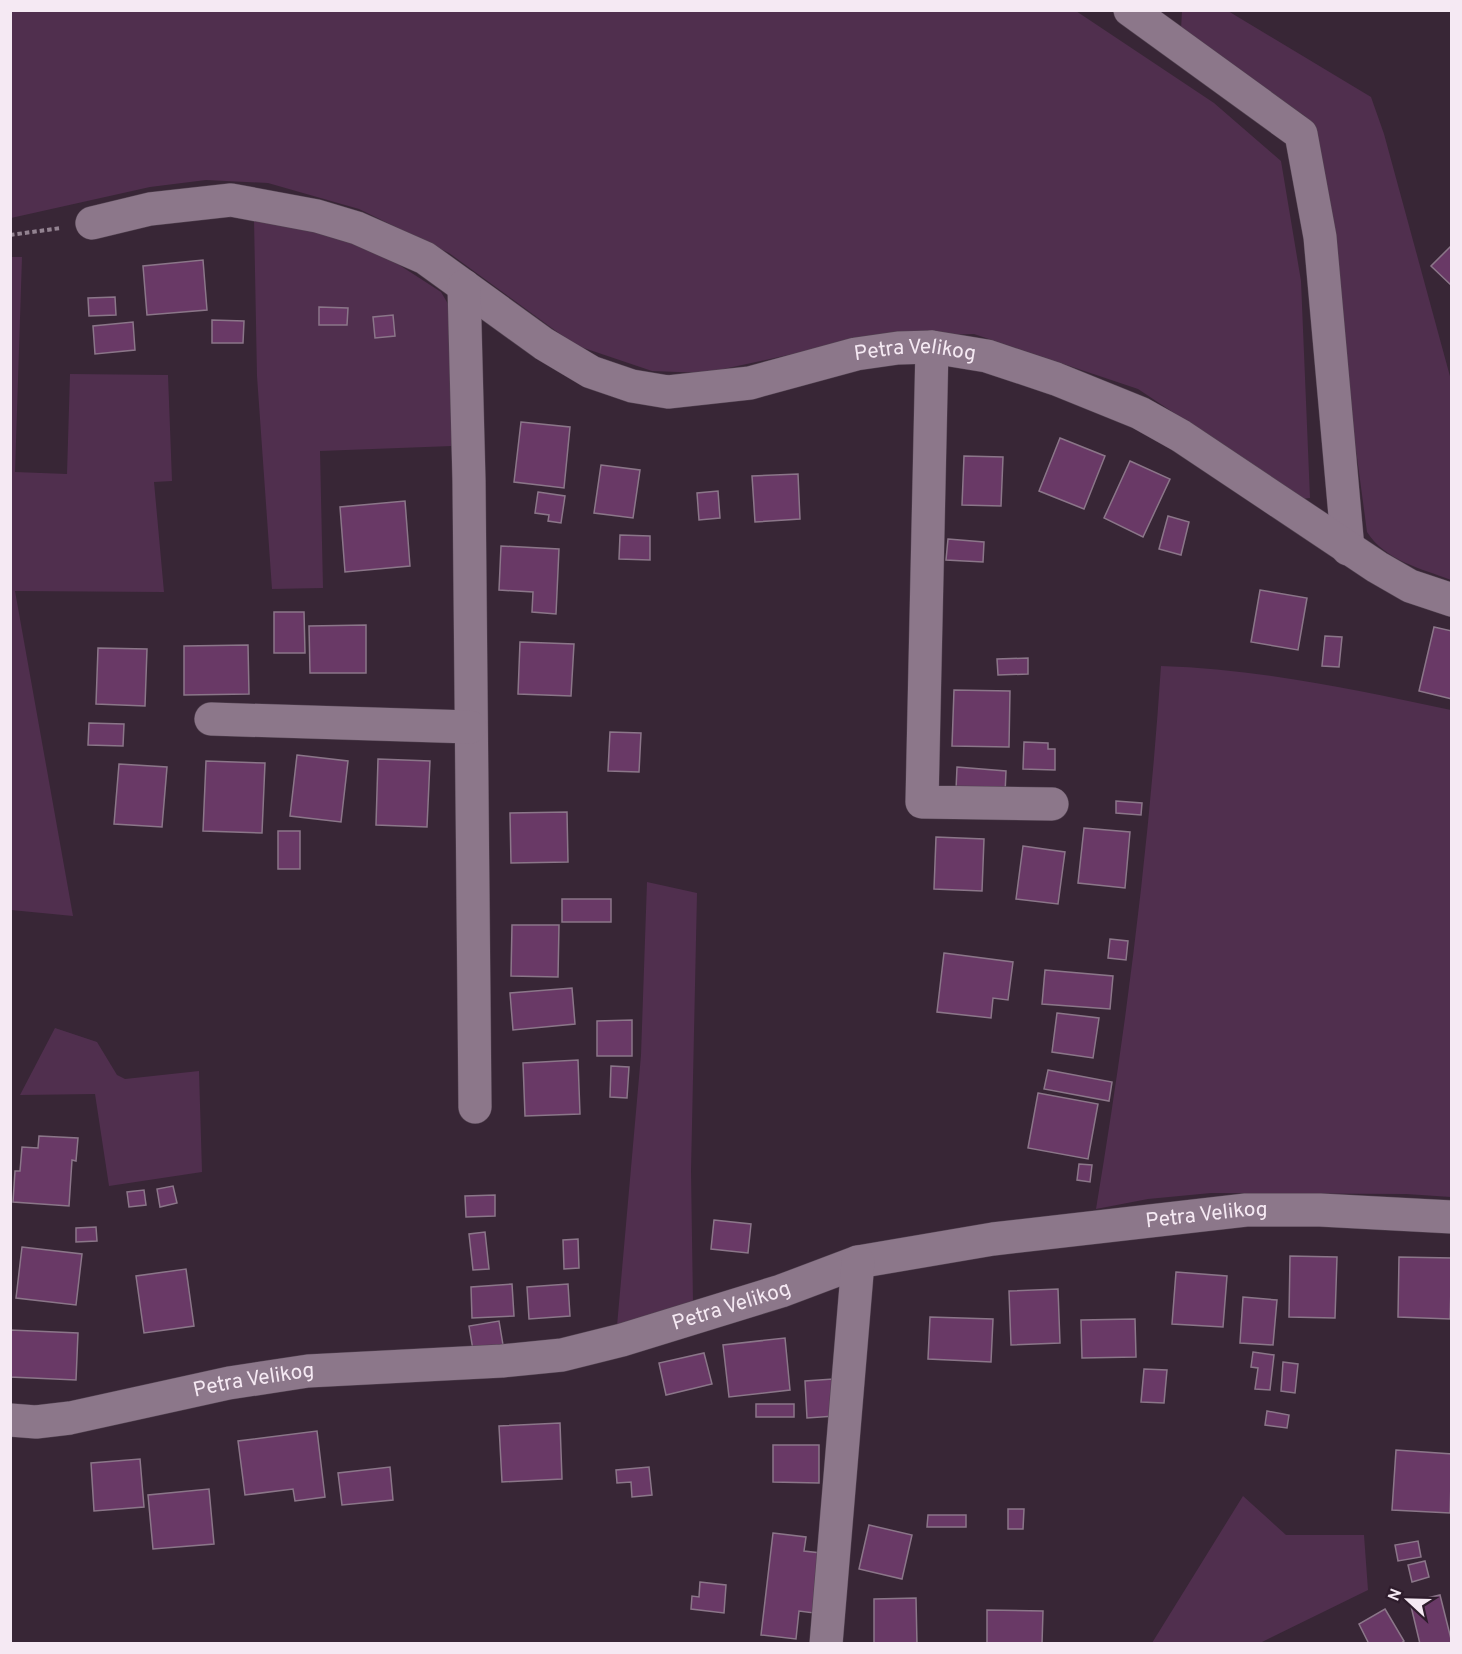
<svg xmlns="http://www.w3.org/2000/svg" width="1462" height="1654" font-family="Overpass,sans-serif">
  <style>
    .green { fill: #502f4e }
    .building { fill: #693966; stroke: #8b7689; stroke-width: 1.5 }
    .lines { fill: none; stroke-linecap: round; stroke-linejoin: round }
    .minor-casing { stroke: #524351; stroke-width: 34 }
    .path { stroke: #928290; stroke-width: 4; stroke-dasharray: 4.5 3; stroke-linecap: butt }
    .minor { stroke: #8c778a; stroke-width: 33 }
    .labels { text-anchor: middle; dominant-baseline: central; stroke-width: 4.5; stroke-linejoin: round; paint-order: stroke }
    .street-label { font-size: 21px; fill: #f5e9f3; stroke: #2e1c2c }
  </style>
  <rect width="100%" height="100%" fill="#382636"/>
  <g class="green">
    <polygon points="10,11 1076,11 1214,103 1281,161 1301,281 1310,498 1292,500 1204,433 1138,389 974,334 871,337 705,373 652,371 575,345 449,253 359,209 268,183 206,180 150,187 11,218"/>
    <path d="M1182 11H1228L1371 97 1384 134 1451 380V580C1420 568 1386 561 1367 532L1313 129 1305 116 1181 29Z"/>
    <polygon points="254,219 353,235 441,292 451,309 452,446 320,451 323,588 272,589 257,376"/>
    <polygon points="11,257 22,257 15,472 67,474 70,374 168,375 172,481 154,482 164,592 15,591 73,916 11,910"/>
    <path d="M1161 666C1260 669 1355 690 1451 710V1197L1406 1194 1211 1193 1148 1199 1096 1209C1126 1029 1149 848 1161 666Z"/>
    <polygon points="647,882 697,893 691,1171 693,1303 617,1326 641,1055"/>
    <polygon points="55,1028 97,1042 117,1075 125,1079 199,1071 202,1172 109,1186 95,1094 20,1095"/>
    <polygon points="1243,1496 1286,1535 1364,1535 1368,1590 1260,1643 1152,1643"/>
  </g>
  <g class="building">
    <polygon points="1452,245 1452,286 1431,266"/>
    <polygon points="203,260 207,310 147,315 143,266"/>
    <polygon points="115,297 116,315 89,316 88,298"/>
    <polygon points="319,307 348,308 347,325 319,325"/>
    <polygon points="393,315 395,336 375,338 373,317"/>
    <polygon points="212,320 244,321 243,343 212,343"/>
    <polygon points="133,322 135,350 95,354 93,326"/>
    <polygon points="521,422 570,427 564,488 514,482"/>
    <polygon points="1060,438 1105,456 1084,509 1039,491"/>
    <polygon points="964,456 1003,457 1001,506 962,505"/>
    <polygon points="1130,461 1170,479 1143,537 1104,518"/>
    <polygon points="601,465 640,470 633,518 594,513"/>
    <polygon points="798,474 800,519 755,522 752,476"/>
    <polygon points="718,491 720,518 699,520 697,493"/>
    <polygon points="538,492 565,496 561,523 548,521 549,515 535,513"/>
    <polygon points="405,501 410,566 345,572 340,507"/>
    <polygon points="1168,516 1189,522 1181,555 1159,549"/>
    <polygon points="620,535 650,536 650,560 619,559"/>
    <polygon points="948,539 984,542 983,562 946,560"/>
    <polygon points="501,546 559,549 556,614 532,612 533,592 499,590"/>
    <polygon points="1260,590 1307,598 1298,650 1251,642"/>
    <polygon points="274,612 304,612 305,653 274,653"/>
    <polygon points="366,625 366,673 310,673 309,626"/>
    <polygon points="1434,627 1452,631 1452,699 1419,691"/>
    <polygon points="1325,636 1342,637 1339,667 1322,666"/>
    <polygon points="520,642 574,644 571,696 518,694"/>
    <polygon points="248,645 249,694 184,695 184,646"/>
    <polygon points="98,648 147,649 145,706 96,704"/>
    <polygon points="1028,658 1028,674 998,675 997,659"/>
    <polygon points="954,690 1010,691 1009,747 952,746"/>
    <polygon points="89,723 124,724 123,746 88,745"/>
    <polygon points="610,732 641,733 639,772 608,771"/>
    <polygon points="1024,742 1048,743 1048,749 1055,749 1055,770 1023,769"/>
    <polygon points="297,755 348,761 341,822 290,816"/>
    <polygon points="378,759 430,761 427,827 376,825"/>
    <polygon points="206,761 265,763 262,833 203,831"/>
    <polygon points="119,764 167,767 162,827 114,824"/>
    <polygon points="957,767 1006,771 1005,794 956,790"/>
    <polygon points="1116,801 1142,803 1141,815 1116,813"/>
    <polygon points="567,812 568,862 511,863 510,813"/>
    <polygon points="1084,828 1130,832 1125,888 1078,883"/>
    <rect x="278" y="831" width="22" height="38"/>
    <polygon points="936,837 984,839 982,891 934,889"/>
    <polygon points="1023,846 1065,852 1058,904 1016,899"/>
    <rect x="562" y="899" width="49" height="23"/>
    <polygon points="512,925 559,925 558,977 511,976"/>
    <polygon points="1110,939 1128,941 1126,960 1108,958"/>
    <polygon points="944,953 1013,962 1008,1000 993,998 991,1018 937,1012"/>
    <polygon points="1045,970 1113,976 1110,1009 1042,1004"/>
    <polygon points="572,988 575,1024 513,1030 510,993"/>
    <polygon points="1057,1013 1099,1018 1093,1058 1052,1052"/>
    <polygon points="632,1020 632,1056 597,1056 597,1021"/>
    <polygon points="578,1060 580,1114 525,1116 523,1063"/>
    <polygon points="611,1066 629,1067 627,1098 610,1097"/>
    <polygon points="1048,1070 1112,1082 1109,1101 1044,1089"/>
    <polygon points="1038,1093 1098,1104 1088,1159 1028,1148"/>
    <polygon points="39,1136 78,1138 76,1161 72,1160 69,1206 13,1202 15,1171 20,1171 22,1147 38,1148"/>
    <polygon points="1079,1164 1092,1165 1090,1182 1077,1180"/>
    <polygon points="173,1186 177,1203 160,1207 157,1189"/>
    <polygon points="144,1190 146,1205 129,1207 127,1192"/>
    <polygon points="495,1195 495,1216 466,1217 465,1196"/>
    <polygon points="714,1220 751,1224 748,1253 711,1249"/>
    <polygon points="96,1227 97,1241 76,1242 76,1228"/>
    <polygon points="485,1232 489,1269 473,1270 469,1234"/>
    <polygon points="578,1239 579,1268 564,1269 563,1240"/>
    <polygon points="22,1247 82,1254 76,1305 16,1298"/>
    <polygon points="1290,1256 1337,1257 1335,1318 1289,1317"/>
    <polygon points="1399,1257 1452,1258 1450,1319 1398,1317"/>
    <polygon points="186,1269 194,1326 144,1333 136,1276"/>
    <polygon points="1176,1272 1227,1276 1223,1327 1172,1324"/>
    <polygon points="512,1284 514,1316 472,1318 471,1287"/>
    <polygon points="568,1284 570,1316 529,1319 527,1287"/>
    <polygon points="1058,1289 1060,1343 1011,1345 1009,1291"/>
    <polygon points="1243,1297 1277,1300 1273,1345 1240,1343"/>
    <polygon points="930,1317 993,1319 991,1362 928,1359"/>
    <polygon points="1135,1319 1136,1357 1082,1358 1081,1320"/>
    <polygon points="499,1321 503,1345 473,1350 469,1326"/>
    <polygon points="10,1330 78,1333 76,1380 10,1377"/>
    <polygon points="785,1338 790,1390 729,1397 723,1345"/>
    <polygon points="1253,1352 1274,1355 1270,1390 1255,1389 1258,1368 1251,1367"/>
    <polygon points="704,1353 712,1384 666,1395 659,1363"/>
    <polygon points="1283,1362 1298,1364 1295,1393 1281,1391"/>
    <polygon points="1144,1369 1167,1370 1164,1403 1141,1402"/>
    <polygon points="833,1379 835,1416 807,1418 805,1381"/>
    <rect x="756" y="1404" width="38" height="13"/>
    <polygon points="1267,1411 1289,1415 1287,1428 1265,1425"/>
    <polygon points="560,1423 562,1479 502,1482 499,1426"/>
    <polygon points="317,1431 325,1497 295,1501 293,1489 245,1495 238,1441"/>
    <polygon points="773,1445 819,1445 819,1483 773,1482"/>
    <polygon points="1396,1450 1452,1454 1450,1513 1392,1510"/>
    <polygon points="140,1459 144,1507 94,1511 91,1463"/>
    <polygon points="390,1467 393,1500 342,1505 338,1473"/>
    <polygon points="649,1467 652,1495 632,1497 631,1482 617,1483 616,1470"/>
    <polygon points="209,1489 214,1544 153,1549 148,1495"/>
    <polygon points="1008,1509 1024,1509 1023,1529 1008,1529"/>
    <polygon points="928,1515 966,1515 966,1527 927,1527"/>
    <polygon points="869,1525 912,1535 902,1579 859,1569"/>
    <polygon points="773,1533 806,1537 804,1551 821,1553 814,1613 799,1611 796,1639 761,1635"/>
    <polygon points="1418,1541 1421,1557 1398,1561 1395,1545"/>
    <polygon points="1425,1561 1429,1577 1412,1582 1408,1565"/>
    <polygon points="700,1582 726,1585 724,1613 691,1609 692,1596 699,1597"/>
    <polygon points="1440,1595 1452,1643 1420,1644 1410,1602"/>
    <polygon points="916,1598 917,1644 874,1644 874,1599"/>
    <polygon points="1385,1609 1404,1641 1400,1644 1369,1644 1359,1624"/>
    <polygon points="987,1610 1043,1611 1042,1644 987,1644"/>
  </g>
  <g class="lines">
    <defs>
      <g id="minor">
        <polyline points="1130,10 1301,134 1320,237 1348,549"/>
        <path id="s1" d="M92 223 150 209 231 200 317 216 357 228 425 258 544 344 591 372 632 386 668 392 750 383 856 354 898 348 932 347 987 356 1056 379 1140 413 1181 436 1377 567 1410 586 1452 600"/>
        <polyline points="464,286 469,481 475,1107"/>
        <polyline points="932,347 922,802 1052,804"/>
        <polyline points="211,719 470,727"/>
        <path id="s2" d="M10 1420 36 1422 70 1418 229 1383 308 1371 502 1361 562 1355 622 1340 781 1291 858 1262 993 1239 1246 1210H1320L1452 1217"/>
        <polyline points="826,1644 858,1262"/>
      </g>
    </defs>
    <use href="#minor" class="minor-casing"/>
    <polyline class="path" points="10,235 61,228"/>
    <use href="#minor" class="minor"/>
  </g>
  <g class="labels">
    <g class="street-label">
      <text stroke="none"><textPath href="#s1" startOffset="878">Petra Velikog</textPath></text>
      <text stroke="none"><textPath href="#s2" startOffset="1220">Petra Velikog</textPath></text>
      <text stroke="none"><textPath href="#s2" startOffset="734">Petra Velikog</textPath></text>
      <text stroke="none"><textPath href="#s2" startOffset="248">Petra Velikog</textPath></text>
    </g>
  </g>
  <rect width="1462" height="1654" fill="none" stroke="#f5e9f3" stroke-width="24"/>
  <g transform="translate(1408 1600) rotate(292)" stroke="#2e1c2c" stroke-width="4.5" paint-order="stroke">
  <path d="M0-4.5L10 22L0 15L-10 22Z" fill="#f5e9f3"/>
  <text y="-9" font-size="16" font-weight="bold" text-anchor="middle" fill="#f5e9f3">N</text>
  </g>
</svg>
